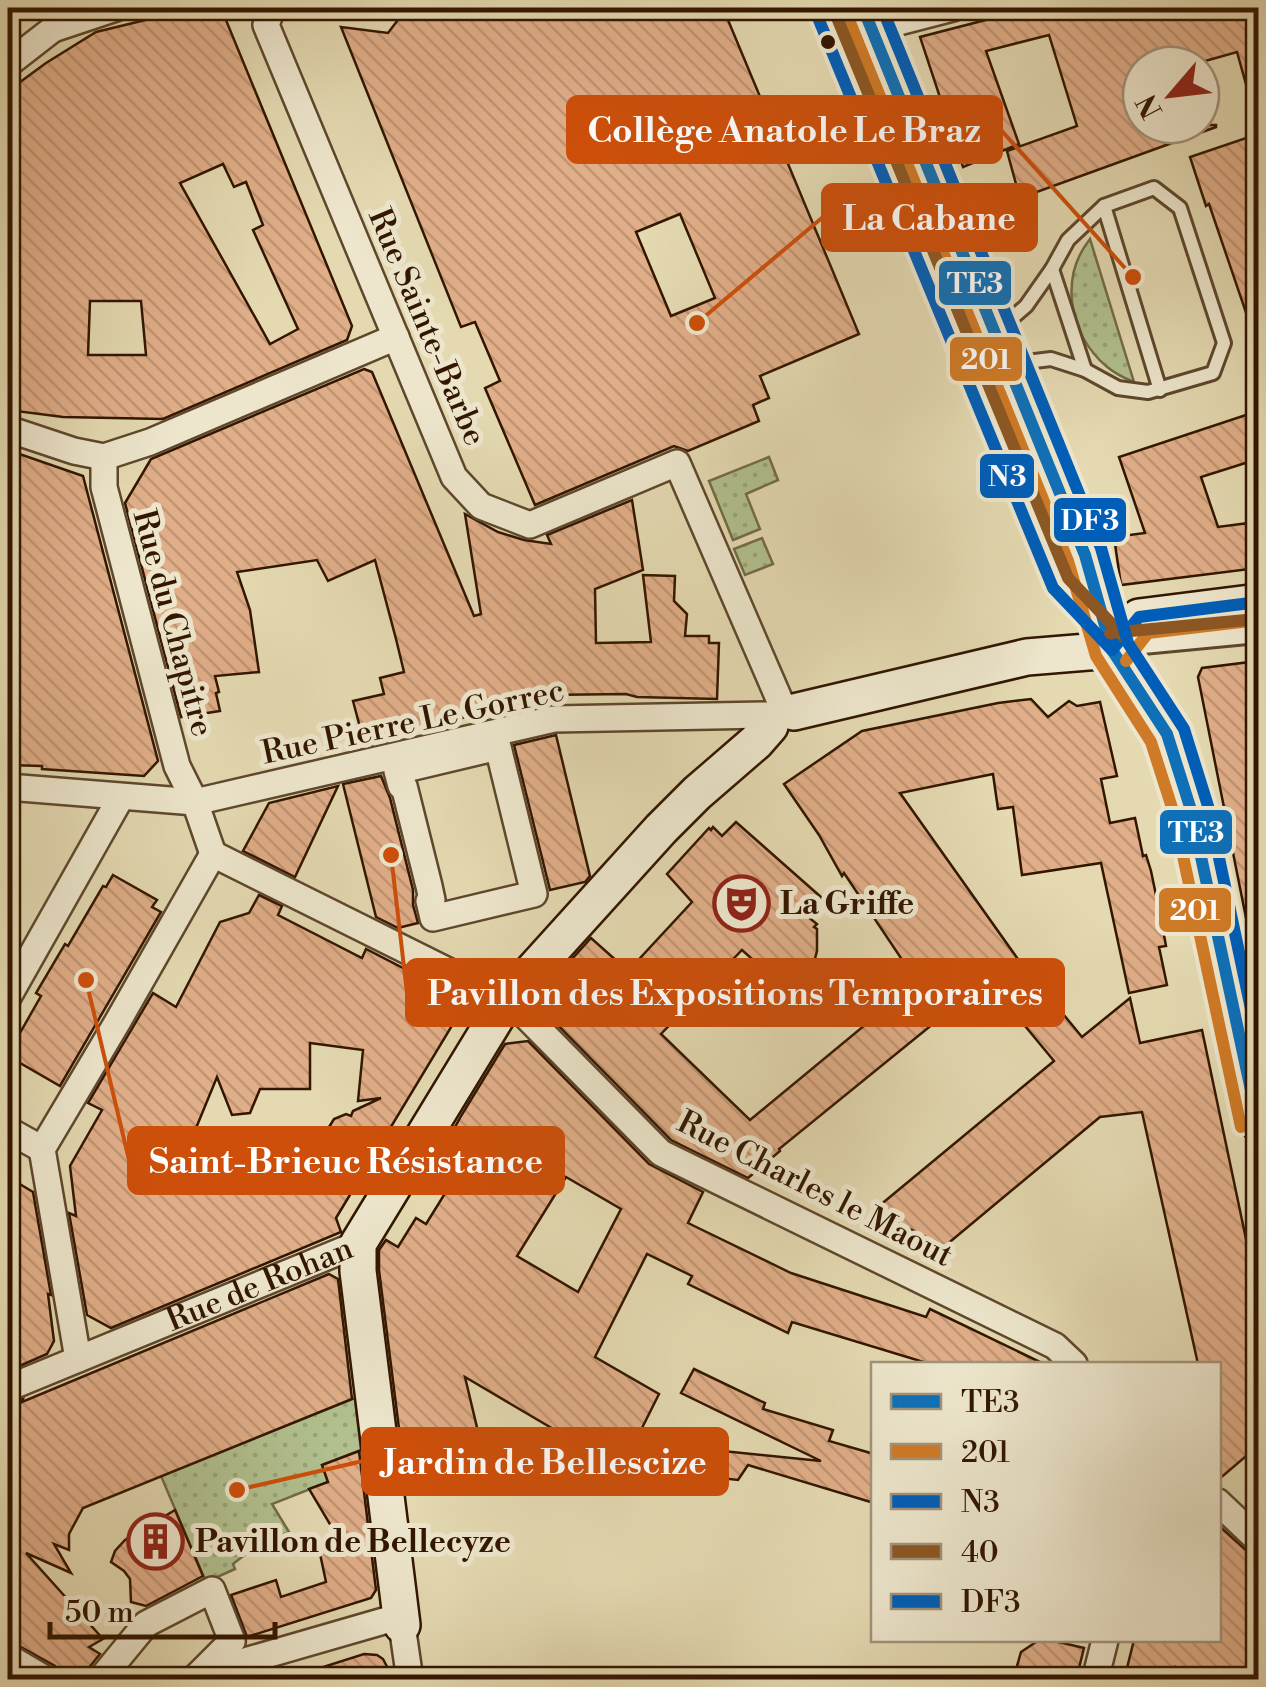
<svg xmlns="http://www.w3.org/2000/svg" width="1266" height="1687" font-family="'Libre Bodoni',serif">
  <style>
    .green { fill: url(#green-dots); stroke: #726b47; stroke-width: 2.5 }
    .building { fill: url(#building-back-hatch); stroke: #321600; stroke-width: 2.5; fill-rule: evenodd }
    .lines { fill: none; stroke-linecap: round; stroke-linejoin: round }
    .lane-casing { stroke: #5e472c; stroke-width: 18 }
    .street-casing { stroke: #5e472c; stroke-width: 30 }
    .secondary-casing { stroke: #321600; stroke-width: 40 }
    .lane { stroke: #ede6cc; stroke-width: 12 }
    .street { stroke: #ede6cc; stroke-width: 25 }
    .secondary { stroke: #ede6cc; stroke-width: 35 }
    .bus-1-casing { stroke: #ede6cc; stroke-width: 20 }
    .bus-2-casing { stroke: #ede6cc; stroke-width: 20 }
    .bus-3-casing { stroke: #ede6cc; stroke-width: 20 }
    .bus-4-casing { stroke: #ede6cc; stroke-width: 20 }
    .bus-5-casing { stroke: #ede6cc; stroke-width: 20 }
    .bus-1 { stroke: #0f70b7; stroke-width: 12 }
    .bus-2 { stroke: #cf7a26; stroke-width: 12 }
    .bus-3 { stroke: #005eb8; stroke-width: 12 }
    .bus-4 { stroke: #8c5723; stroke-width: 12 }
    .bus-5 { stroke: #005eb8; stroke-width: 12 }
    .bus-dot { fill: #321600; stroke: #ede6cc; stroke-width: 4 }
    .labels { text-anchor: middle; dominant-baseline: central; stroke-width: 10; stroke-linejoin: round; paint-order: stroke }
    .street-label { font-size: 32px; fill: #321600; stroke: #ede6cc }
    .poi-label { font-size: 32px; font-weight: bold; fill: #321600; stroke: #ede6cc; text-anchor: start }
    .leader { fill: none; stroke: #cd4f0a; stroke-width: 4 }
    .callout-dot { fill: #cd4f0a; stroke: #ede6cc; stroke-width: 4 }
    .callout { fill: #cd4f0a; stroke: #cd4f0a; stroke-width: 4 }
    .callout-label { font-size: 35px; text-anchor: middle; font-weight: bold; fill: #fff }
    .line-badge { stroke: #ede6cc; stroke-width: 4 }
    .badge-label { font-size: 28px; text-anchor: middle; font-weight: bold; fill: #fff }
  </style>
  <defs>
    <pattern id="green-dots" width="8" height="8" patternUnits="userSpaceOnUse" patternTransform="scale(2.5)"><rect width="8" height="8" fill="#b1c08e"/><path d="M2 2h.1M6 6h.1" fill="none" stroke="#99a479" stroke-width="1.8" stroke-linecap="round"/></pattern>
    <pattern id="building-back-hatch" width="6" height="6" patternUnits="userSpaceOnUse" patternTransform="scale(2.5)"><rect width="6" height="6" fill="#e0ae88"/><path d="M-1 5l2 2M0 0l6 6M5-1l2 2" fill="none" stroke="#c19574"/></pattern>
  </defs>
  <rect width="100%" height="100%" fill="#e4d9b1"/>
  <filter id="stains"><feTurbulence type="fractalNoise" baseFrequency=".002" numOctaves="4"/><feColorMatrix values="0 0 0 0 .2 0 0 0 0 .09 0 0 0 0 .02 0 0 0 .5 -.17"/></filter>
  <radialGradient id="worn" r=".72"><stop offset=".6" stop-color="#630" stop-opacity="0"/><stop offset="1" stop-color="#630" stop-opacity=".3"/></radialGradient>
  <g class="green">
    <path d="M1090 239 1134 382C1124 378 1114 373 1106 366 1069 334 1059 278 1090 239Z"/>
    <polygon points="769,457 778,480 746,494 760,529 733,540 709,481"/>
    <polygon points="762,538 773,564 745,575 734,549"/>
    <polygon points="355,1398 361,1450 322,1465 328,1482 272,1504 289,1532 256,1546 233,1564 235,1569 206,1582 161,1476"/>
  </g>
  <g class="building">
    <path d="M195 8H221L352 326 347 340 163 419 63 417 8 410V91L46 63 96 32ZM223 164 234 187 246 182 263 225 253 230 298 329 270 344 180 183ZM90 301H141L146 355H88Z"/>
    <path d="M407 8H723L859 334 760 376 769 398 753 405 759 421 688 451 674 446 535 505 485 388 500 381 475 322 461 327 341 27 388 33ZM680 214 715 298 671 316 636 232Z"/>
    <polygon points="1032,8 1258,8 1258,101 1251,102 1237,52 1191,65 1141,65 1141,125 1216,125 1216,127 1023,197 1021,194 1019,195 1007,151 1077,126 1049,35 986,51 1019,144 963,167 920,37"/>
    <polygon points="1258,134 1258,336 1254,336 1209,204 1206,206 1190,157"/>
    <polygon points="364,369 372,372 474,616 481,614 465,514 498,532 524,540 551,544 547,535 632,500 643,570 595,589 596,643 651,642 643,575 675,576 674,601 687,614 685,636 709,636 709,643 719,643 717,699 637,697 626,694 546,695 548,704 491,717 490,712 457,719 388,736 389,740 365,746 353,701 384,694 380,678 404,672 396,639 375,560 328,581 317,560 237,572 250,610 259,672 215,676 219,692 216,693 220,711 181,717 125,503 151,459"/>
    <polygon points="1258,411 1258,459 1201,477 1218,527 1249,523 1251,536 1258,535 1258,568 1121,585 1114,537 1145,533 1119,457"/>
    <polygon points="8,450 83,476 158,761 144,776 42,769 42,766 8,765"/>
    <polygon points="1258,661 1258,730 1251,731 1258,768 1258,922 1247,923 1198,677 1202,668"/>
    <polygon points="1031,699 1048,717 1069,701 1077,706 1100,702 1117,776 1101,779 1110,823 1135,818 1143,856 1146,855 1151,871 1162,924 1166,946 1159,947 1167,985 1129,993 1101,863 1022,875 1013,807 998,809 993,774 900,793 1037,986 1036,981 1082,1037 1130,998 1140,1043 1202,1030 1258,1296 1258,1446 1218,1480 1218,1364 1198,1364 1142,1112 1100,1117 945,1246 873,1211 1054,1061 987,980 779,1149 780,1151 748,1178 671,1140 534,1001 591,938 628,971 692,902 667,874 709,828 711,830 713,827 722,836 736,822 822,898 807,916 817,924 814,927 817,929 817,951 813,966 798,974 771,973 770,975 742,950 661,1034 750,1120 917,982 844,873 842,876 819,835 784,784 862,731 998,703"/>
    <polygon points="556,735 590,876 585,882 550,890 514,745"/>
    <polygon points="381,776 390,798 413,890 413,905 418,923 398,928 376,917 343,784"/>
    <polygon points="338,786 295,877 243,851 269,803"/>
    <polygon points="113,875 157,900 152,907 161,912 60,1086 8,1056 8,1054 41,996 36,993 65,944 68,946 103,886 106,887"/>
    <path d="M259 895 282 906 278 915 362 958 366 949 461 998 459 1014 336 1218 341 1232 111 1328 87 1315 69 1213 76 1216 70 1166 102 1110 88 1103 153 993 176 1007 220 922 249 913ZM310 1043 363 1050 358 1101 381 1098 353 1111 351 1116 346 1114 334 1119 314 1151 266 1171 262 1161 201 1186 187 1150 217 1077 232 1115 250 1113 260 1089H310Z"/>
    <path d="M528 1041 649 1164 703 1192 688 1223 791 1273 926 1317 930 1309 1044 1364H930L792 1322 788 1333 688 1284 692 1276 647 1254 595 1357 659 1394 635 1442 821 1461 681 1393 694 1369 765 1403 763 1409 833 1430 829 1441 874 1454V1503L748 1465 738 1480 594 1464 599 1456 465 1377 490 1482 407 1492 379 1270V1250L386 1240 398 1247 416 1218 426 1224 477 1142 454 1129 461 1116 505 1044ZM566 1177 621 1209 578 1292 517 1256Z"/>
    <polygon points="8,1177 33,1192 51,1295 48,1294 54,1341 47,1354 8,1371"/>
    <polygon points="329,1274 338,1279 352,1399 83,1508 69,1534 69,1550 54,1544 71,1573 26,1553 103,1639 89,1647 100,1654 87,1670 84,1680 68,1680 62,1676 55,1666 12,1642 8,1634 8,1404 23,1399 22,1402"/>
    <polygon points="359,1451 376,1590 371,1598 247,1637 231,1595 276,1580 281,1597 326,1582 319,1549 340,1541 309,1489 328,1482 322,1465"/>
    <polygon points="175,1510 203,1576 146,1606 131,1602 130,1579 124,1571 111,1562 115,1551 125,1540"/>
    <polygon points="1218,1525 1258,1561 1258,1680 1212,1680 1175,1667 1172,1680 1124,1680 1134,1640 1218,1640"/>
    <polygon points="1039,1640 1050,1640 1084,1648 1076,1680 1013,1680 1021,1652"/>
    <polygon points="364,1654 377,1655 383,1659 394,1680 302,1680 301,1674"/>
  </g>
  <g class="lines">
    <defs>
      <g id="lane">
        <polyline points="814,8 1053,588 1098,636"/>
        <polyline points="1104,206 1160,390"/>
        <polyline points="1052,269 1085,370"/>
        <polyline points="996,332 1026,306 1052,269 1068,240 1104,206 1154,188 1180,208 1224,343 1213,373 1148,392 1118,388 1085,370 1051,359 1010,364"/>
        <polyline points="1122,649 1258,636"/>
      </g>
      <g id="street">
        <polyline points="272,8 266,25 454,477 481,506 530,525 677,463 780,701"/>
        <polyline points="53,29 116,8"/>
        <polyline points="872,29 953,8"/>
        <polyline points="8,64 53,29 67,8"/>
        <polyline points="8,429 74,451 104,457 150,442 396,337"/>
        <polyline points="104,457 104,487 177,766 195,802 213,854"/>
        <polygon points="498,747 534,894 433,918 429,901 432,900 429,886 404,786 401,786 397,771"/>
        <polyline points="8,787 195,802 554,719 766,715"/>
        <polyline points="213,854 472,983 508,998 661,1153 1055,1346 1074,1364"/>
        <polyline points="8,997 121,797"/>
        <polyline points="8,1130 42,1149"/>
        <polyline points="78,1359 42,1149 118,1021 213,854"/>
        <path id="s1" d="M8 1388 358 1244"/>
        <polyline points="1218,1502 1258,1540"/>
        <polyline points="402,1625 410,1680"/>
        <polyline points="8,1657 47,1680"/>
        <polyline points="100,1680 146,1624 212,1590 232,1641 193,1680"/>
        <polyline points="224,1680 245,1661 401,1616"/>
        <polyline points="1095,1680 1105,1640"/>
      </g>
      <g id="secondary">
        <polyline points="863,8 1085,555 1112,650 1167,734 1191,810 1258,1123"/>
        <polyline points="1112,650 1139,617 1258,602"/>
        <polyline points="794,712 1027,657 1112,650"/>
        <polyline points="402,1625 358,1271 358,1244 508,998 661,829 697,793 756,742 770,726"/>
      </g>
    </defs>
    <use href="#lane" class="lane-casing"/>
    <use href="#street" class="street-casing"/>
    <use href="#secondary" class="secondary-casing"/>
    <use href="#lane" class="lane"/>
    <use href="#street" class="street"/>
    <use href="#secondary" class="secondary"/>
    <defs>
      <polyline id="bus-1" points="863,8 1085,555 1112,650 1167,734 1191,810 1258,1123"/>
      <g id="bus-2">
        <polyline points="847,15 1068,561 1096,656 1151,742 1174,814 1241,1127"/>
        <polyline points="1126,661 1148,633 1258,620"/>
      </g>
      <g id="bus-3">
        <polyline points="814,8 1053,588 1112,650"/>
        <polyline points="1112,650 1139,617 1258,602"/>
      </g>
      <g id="bus-4">
        <polyline points="833,8 1068,578 1125,638"/>
        <polyline points="1110,633 1256,619"/>
      </g>
      <polyline id="bus-5" points="882,8 1101,548 1128,643 1184,729 1208,806 1258,1042"/>
    </defs>
    <use href="#bus-1" class="bus-1-casing"/>
    <use href="#bus-2" class="bus-2-casing"/>
    <use href="#bus-3" class="bus-3-casing"/>
    <use href="#bus-4" class="bus-4-casing"/>
    <use href="#bus-5" class="bus-5-casing"/>
    <use href="#bus-1" class="bus-1"/>
    <use href="#bus-2" class="bus-2"/>
    <use href="#bus-3" class="bus-3"/>
    <use href="#bus-4" class="bus-4"/>
    <use href="#bus-5" class="bus-5"/>
  </g>
  <defs>
    <symbol id="theatre-ring" viewBox="-11 -11 22 22"><circle r="9.5" fill="#ede6cc" stroke="#8f2418" stroke-width="1.5"/><path d="M-5-5.5Q0-4 5-5.5V0Q5 5 0 6Q-5 5-5 0ZM-3.3-2.5H-1v1.5H-3.3ZM1-2.5H3.3v1.5H1ZM-2.8 1Q0 5.5 2.8 1Z" fill="#8f2418"/></symbol>
    <symbol id="building-ring" viewBox="-11 -11 22 22"><circle r="9.5" fill="#ede6cc" stroke="#8f2418" stroke-width="1.5"/><path d="M-4-6H4V6H1V3H-1V6H-4ZM-2.5-4.3h1.7v1.8h-1.7ZM.8-4.3h1.7v1.8H.8ZM-2.5-1h1.7V.8h-1.7ZM.8-1h1.7V.8H.8Z" fill="#8f2418"/></symbol>
  </defs>
  <g fill-rule="evenodd">
    <use href="#theatre-ring" x="710" y="872" width="63" height="63"/>
    <use href="#building-ring" x="124" y="1510" width="63" height="63"/>
  </g>
  <circle class="bus-dot" cx="828" cy="42" r="9"/>
  <g class="labels">
    <g class="street-label">
      <text transform="translate(427 327) rotate(67)">Rue Sainte-Barbe</text>
      <text transform="translate(173 623) rotate(75)">Rue du Chapitre</text>
      <text transform="translate(413 722) rotate(-12)">Rue Pierre Le Gorrec</text>
      <text transform="translate(815 1189) rotate(27)">Rue Charles le Maout</text>
      <text stroke="none"><textPath href="#s1" startOffset="272">Rue de Rohan</textPath></text>
    </g>
    <g class="poi-label">
      <text x="780" y="904">La Griffe</text>
      <text x="195" y="1542">Pavillon de Bellecyze</text>
    </g>
  </g>
  <path class="leader" d="M1133 277L1001 130M697 323L823 217M391 855L407 993M86 980L129 1160M237 1490L363 1461"/>
  <g class="callout-dot">
    <circle cx="1133" cy="277" r="10"/>
    <circle cx="697" cy="323" r="10"/>
    <circle cx="391" cy="855" r="10"/>
    <circle cx="86" cy="980" r="10"/>
    <circle cx="237" cy="1490" r="10"/>
  </g>
  <g class="callout">
    <rect x="568" y="97" width="433" height="65" rx="10"/>
    <rect x="823" y="185" width="213" height="65" rx="10"/>
    <rect x="407" y="960" width="656" height="65" rx="10"/>
    <rect x="129" y="1128" width="434" height="65" rx="10"/>
    <rect x="363" y="1429" width="364" height="65" rx="10"/>
  </g>
  <g class="callout-label">
    <text x="784" y="142">Collège Anatole Le Braz</text>
    <text x="929" y="230">La Cabane</text>
    <text x="735" y="1005">Pavillon des Expositions Temporaires</text>
    <text x="346" y="1173">Saint-Brieuc Résistance</text>
    <text x="545" y="1474">Jardin de Bellescize</text>
  </g>
  <g class="line-badge">
    <rect x="937" y="259" width="76" height="48" rx="10" fill="#0f70b7"/>
    <rect x="948" y="335" width="76" height="48" rx="10" fill="#cf7a26"/>
    <rect x="978" y="452" width="58" height="48" rx="10" fill="#005eb8"/>
    <rect x="1052" y="496" width="76" height="48" rx="10" fill="#005eb8"/>
    <rect x="1158" y="808" width="76" height="48" rx="10" fill="#0f70b7"/>
    <rect x="1157" y="886" width="76" height="48" rx="10" fill="#cf7a26"/>
  </g>
  <g class="badge-label">
    <text x="975" y="293">TE3</text>
    <text x="986" y="369">201</text>
    <text x="1007" y="486">N3</text>
    <text x="1090" y="530">DF3</text>
    <text x="1196" y="842">TE3</text>
    <text x="1195" y="920">201</text>
  </g>
  <rect width="1266" height="1687" fill="none" stroke="#e4d9b1" stroke-width="40"/>
  <rect x="10" y="10" width="1246" height="1667" fill="none" stroke="#321600" stroke-width="5"/>
  <rect x="20" y="20" width="1226" height="1647" fill="none" stroke="#321600" stroke-width="2.5"/>
  <rect x="871" y="1362" width="350" height="280" fill="#ede6cc" stroke="#a2937a" stroke-width="2.5"/>
  <rect x="891" y="1394" width="50" height="15" fill="#0f70b7" stroke="#a2937a" stroke-width="2.5"/>
  <text x="961" y="1412" font-size="30" fill="#321600">TE3</text>
  <rect x="891" y="1444" width="50" height="15" fill="#cf7a26" stroke="#a2937a" stroke-width="2.5"/>
  <text x="961" y="1462" font-size="30" fill="#321600">201</text>
  <rect x="891" y="1494" width="50" height="15" fill="#005eb8" stroke="#a2937a" stroke-width="2.5"/>
  <text x="961" y="1512" font-size="30" fill="#321600">N3</text>
  <rect x="891" y="1544" width="50" height="15" fill="#8c5723" stroke="#a2937a" stroke-width="2.5"/>
  <text x="961" y="1562" font-size="30" fill="#321600">40</text>
  <rect x="891" y="1594" width="50" height="15" fill="#005eb8" stroke="#a2937a" stroke-width="2.5"/>
  <text x="961" y="1612" font-size="30" fill="#321600">DF3</text>
  <g transform="translate(1171 95) rotate(242)"><circle r="48" fill="#ede6cc" stroke="#a2937a" stroke-width="2.5"/>
  <path d="M0-8L18 38L0 25L-18 38Z" fill="#8f2418"/>
  <text y="-15" font-size="28" font-weight="bold" text-anchor="middle" fill="#321600">N</text>
  </g>
  <path d="M50 1622v15h225v-15" fill="none" stroke="#321600" stroke-width="5"/>
  <text x="65" y="1622" font-size="30" fill="#321600" stroke="#ede6cc" stroke-width="8" paint-order="stroke">50 m</text>
  <rect width="100%" height="100%" filter="url(#stains)"/>
  <rect width="100%" height="100%" fill="url(#worn)"/>
</svg>
